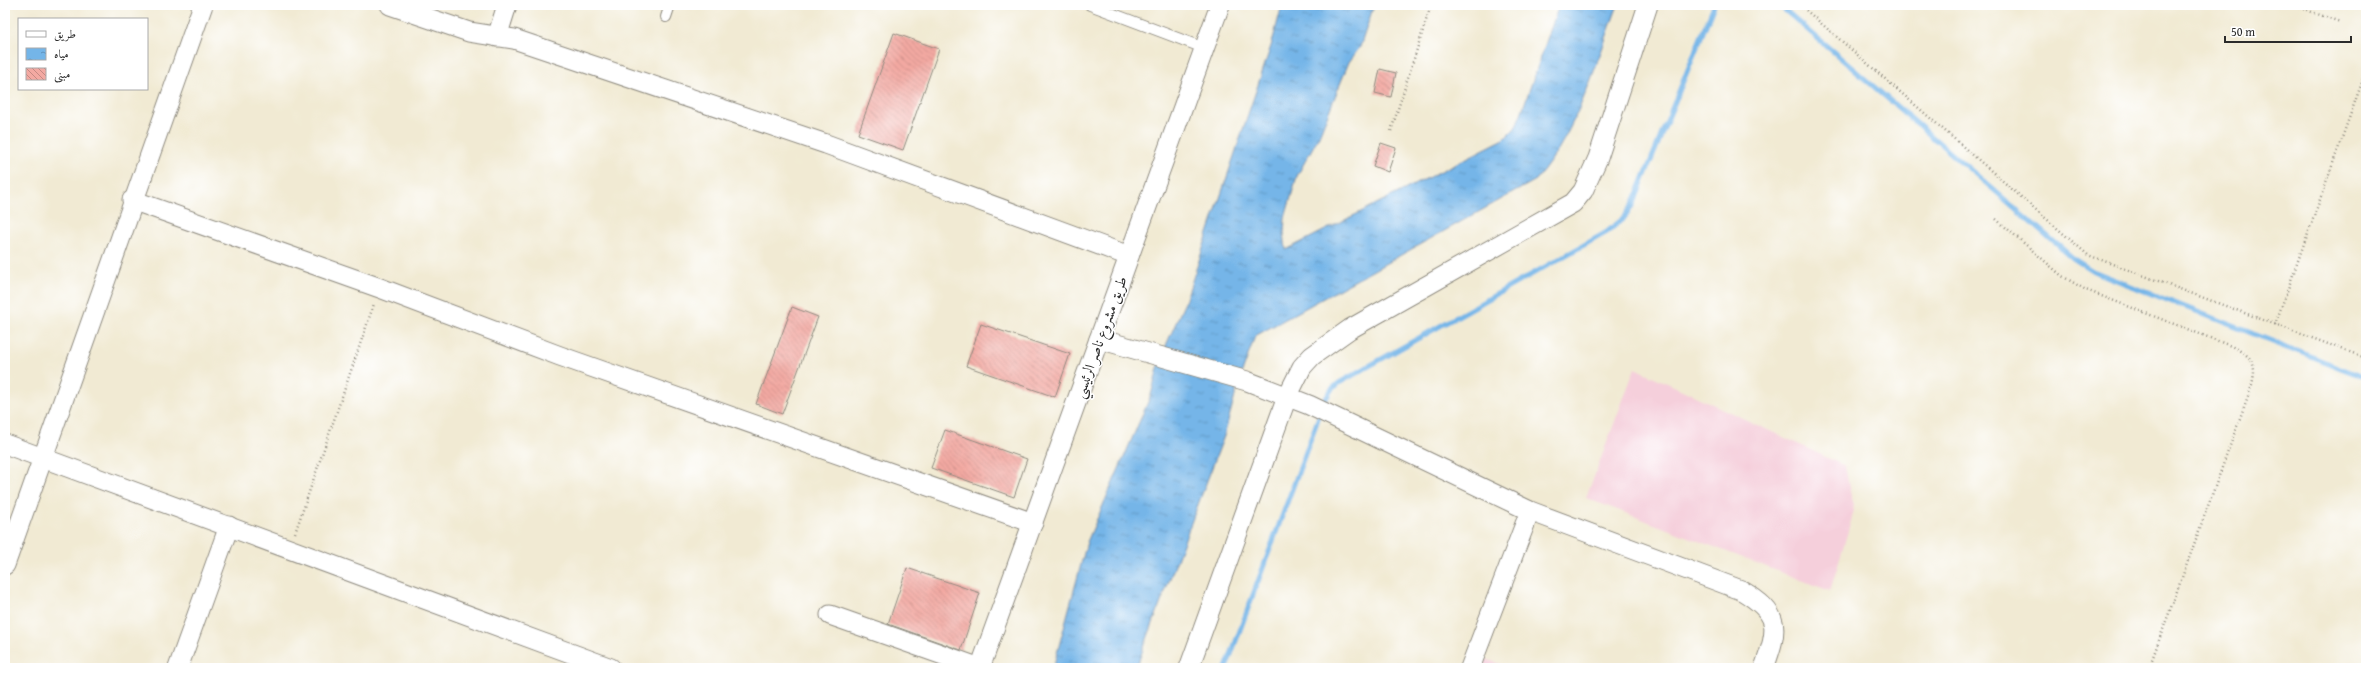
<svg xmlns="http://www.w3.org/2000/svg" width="2371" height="673" font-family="'Gentium Book Plus',Amiri,serif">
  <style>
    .built { fill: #f5cfdb }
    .water { fill: url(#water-ripples); stroke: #50708a }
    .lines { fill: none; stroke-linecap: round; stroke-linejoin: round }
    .stream { stroke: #74b5e8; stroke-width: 5 }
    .building { fill: url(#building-back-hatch) }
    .lane-casing { stroke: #8e8a7f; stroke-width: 12 }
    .street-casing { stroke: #8e8a7f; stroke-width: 21 }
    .path { stroke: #8e8a7f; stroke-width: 2.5; stroke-dasharray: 1 3; stroke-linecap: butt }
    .lane { stroke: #fff; stroke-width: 10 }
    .street { stroke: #fff; stroke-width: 19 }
    .labels { text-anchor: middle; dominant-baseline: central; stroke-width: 3; stroke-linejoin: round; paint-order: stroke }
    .street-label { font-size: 15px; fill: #2b2b2b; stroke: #fff }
  </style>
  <defs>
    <pattern id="water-ripples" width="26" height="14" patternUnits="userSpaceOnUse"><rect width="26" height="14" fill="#74b5e8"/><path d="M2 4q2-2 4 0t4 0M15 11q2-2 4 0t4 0" fill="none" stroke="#5f93bc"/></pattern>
    <pattern id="building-back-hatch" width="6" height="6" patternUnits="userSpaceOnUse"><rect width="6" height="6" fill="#f3a9a2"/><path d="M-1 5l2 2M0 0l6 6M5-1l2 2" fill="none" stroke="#c58a84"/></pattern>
  </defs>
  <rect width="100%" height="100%" fill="#fff"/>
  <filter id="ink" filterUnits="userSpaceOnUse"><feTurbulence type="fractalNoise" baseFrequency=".025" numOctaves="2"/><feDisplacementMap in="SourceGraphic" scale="8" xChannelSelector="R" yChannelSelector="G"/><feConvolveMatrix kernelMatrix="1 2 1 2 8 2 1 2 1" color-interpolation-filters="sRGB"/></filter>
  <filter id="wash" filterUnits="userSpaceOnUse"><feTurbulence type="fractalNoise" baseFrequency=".012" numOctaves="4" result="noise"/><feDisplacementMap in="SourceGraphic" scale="16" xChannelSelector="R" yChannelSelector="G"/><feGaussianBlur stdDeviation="0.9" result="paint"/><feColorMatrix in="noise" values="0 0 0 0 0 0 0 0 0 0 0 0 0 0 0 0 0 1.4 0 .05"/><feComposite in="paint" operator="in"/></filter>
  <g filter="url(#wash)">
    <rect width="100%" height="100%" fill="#f1ead3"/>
    <g class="built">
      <polygon points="1635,368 1845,466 1854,511 1830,591 1586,498"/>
      <polygon points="1486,659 1510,668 1483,668"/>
    </g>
    <path class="water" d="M1282 5H1374L1360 47 1349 62 1319 136 1297 176 1285 218 1284 233 1286 250 1504 139 1515 128 1521 114 1559 5H1618C1596 63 1577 133 1536 180L1255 336 1239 381 1224 436 1136 668H1053L1087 542 1151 395 1161 357 1185 302 1272 43Z"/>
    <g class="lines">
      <g class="stream">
        <polyline points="1779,5 2074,259 2093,271 2366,378"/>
        <polyline points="1226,668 1325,400 1331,390 1339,383 1607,232 1624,218 1633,205 1714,5"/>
      </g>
    </g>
    <g id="blocks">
      <g class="building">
        <polygon points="894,33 939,49 903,150 858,134"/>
        <polygon points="1380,69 1396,73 1391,97 1375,93"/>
        <polygon points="1381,143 1396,148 1388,172 1373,166"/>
        <polygon points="792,307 818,317 782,414 756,404"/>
        <polygon points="981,324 1070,354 1055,397 966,366"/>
        <polygon points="945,430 1027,459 1014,497 931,468"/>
        <polygon points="907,568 980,593 961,650 888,624"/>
      </g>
    </g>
  </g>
  <g filter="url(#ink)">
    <use href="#blocks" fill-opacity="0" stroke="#8e8a7f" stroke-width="1"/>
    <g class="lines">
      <defs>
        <g id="lane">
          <polyline points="1090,5 1204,48"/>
          <polyline points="666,17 670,5"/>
        </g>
        <g id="street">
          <polyline points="390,5 469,32 514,39 826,144 1129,256"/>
          <polyline points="497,37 507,5"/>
          <polyline points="132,200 380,288 560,356 1033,523"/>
          <path d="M1099 339 1247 381 1309 405 1530 511 1741 590C1781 614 1779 627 1764 668"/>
          <polyline points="5,444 611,668"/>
          <polyline points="5,565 203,5"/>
          <polyline points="830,615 980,668"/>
          <polyline points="178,668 229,526"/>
          <polyline points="980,668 1220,5"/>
          <polyline points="1189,668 1287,397 1302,367 1312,356 1350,329 1573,203 1583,191 1598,158 1648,5"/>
          <polyline points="1470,668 1530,511"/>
        </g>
      </defs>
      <use href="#lane" class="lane-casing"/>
      <use href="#street" class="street-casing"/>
      <g class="path">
        <polyline points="1800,5 2088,255 2366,358"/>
        <polyline points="2292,5 2340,22"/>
        <polyline points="1391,131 1431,5"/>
        <path d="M1996 219 2062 276 2086 290 2231 346C2253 357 2258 363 2251 388L2149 668"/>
        <polyline points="2275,325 2366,71"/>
        <polyline points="295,533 374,304"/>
      </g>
      <use href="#lane" class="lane"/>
      <use href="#street" class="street"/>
    </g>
  </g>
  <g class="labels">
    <g class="street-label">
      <text transform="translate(1100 337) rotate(-70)">طريق مشروع ناصر الرئيسي</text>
    </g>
  </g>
  <rect width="2371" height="673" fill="none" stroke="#fff" stroke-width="20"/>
  <rect x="18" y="18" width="130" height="72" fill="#ffffff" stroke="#aaaaaa"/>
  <rect x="26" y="31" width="20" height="6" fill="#ffffff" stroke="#aaaaaa"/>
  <text x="54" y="38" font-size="12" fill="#2b2b2b">طريق</text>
  <rect x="26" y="48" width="20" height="12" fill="url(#water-ripples)" stroke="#aaaaaa"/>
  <text x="54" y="58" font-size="12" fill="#2b2b2b">مياه</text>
  <rect x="26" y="68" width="20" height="12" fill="url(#building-back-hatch)" stroke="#aaaaaa"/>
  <text x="54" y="78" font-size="12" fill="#2b2b2b">مبنى</text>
  <path d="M2225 36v6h126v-6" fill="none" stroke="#2b2b2b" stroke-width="2"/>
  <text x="2231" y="36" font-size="12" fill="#2b2b2b" stroke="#ffffff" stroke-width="3" paint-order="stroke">50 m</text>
</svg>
